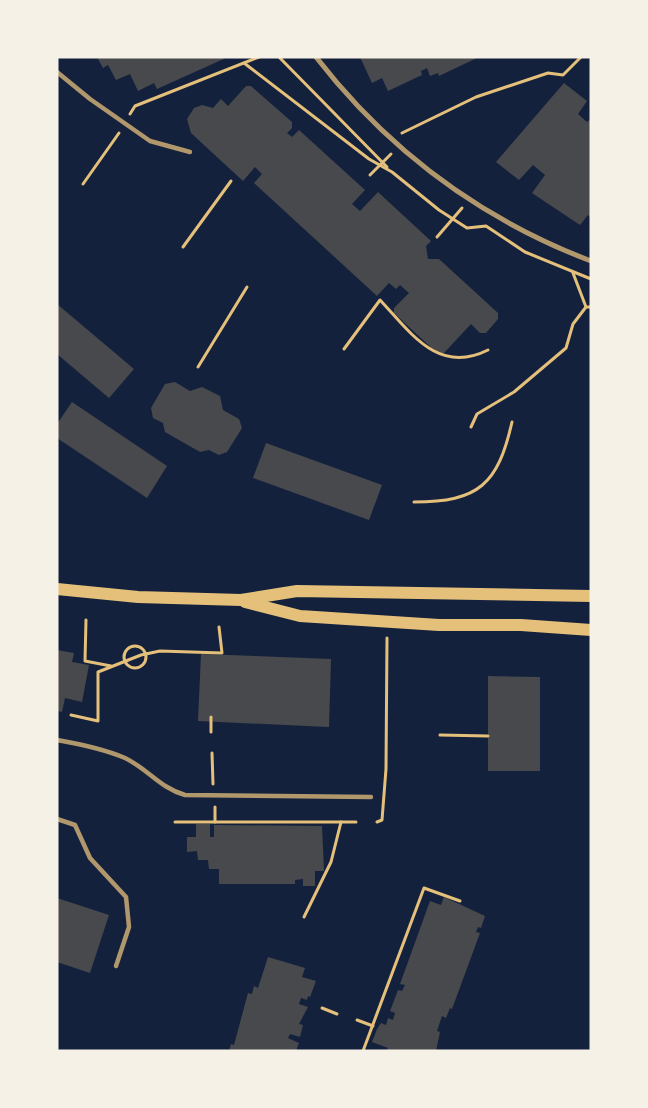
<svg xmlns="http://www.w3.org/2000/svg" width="648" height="1108" font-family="'Alegreya Sans',sans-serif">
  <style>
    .building { fill: #48494c }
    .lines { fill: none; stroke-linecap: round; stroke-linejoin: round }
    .path { stroke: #e5c07b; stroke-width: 3 }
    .service { stroke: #b1986c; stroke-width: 4.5 }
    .pedestrian { stroke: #b1986c; stroke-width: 5 }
    .secondary { stroke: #e5c07b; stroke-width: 12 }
  </style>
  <rect width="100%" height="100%" fill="#14213d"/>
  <g class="building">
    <polygon points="97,57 228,57 157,89 154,83 138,91 130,74 116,80 108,65 103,68"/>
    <polygon points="360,57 479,57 439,76 438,73 430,76 427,68 421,71 422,75 388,91 382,78 372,83"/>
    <polygon points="564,83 587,101 578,114 587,122 591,119 591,217 588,215 580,225 532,193 545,175 533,165 519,180 496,162"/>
    <polygon points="246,86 251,86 292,122 292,128 287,133 292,137 299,130 365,190 352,204 360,211 378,192 431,241 426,246 428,259 439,259 498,313 498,319 486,333 480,333 471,324 444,353 438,354 394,313 394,308 409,293 400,285 396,289 389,283 377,296 254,183 262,174 255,167 243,181 191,133 187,119 194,108 202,105 213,108 221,99 228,106"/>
    <polygon points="57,304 134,369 109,398 57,354"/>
    <polygon points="175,382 190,391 202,387 220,396 223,410 239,419 242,428 227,452 219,455 209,450 200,452 165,432 163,423 153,418 151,408 165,384"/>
    <polygon points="72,402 167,466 147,498 57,438 57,424"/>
    <polygon points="266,443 382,485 369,520 253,478"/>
    <polygon points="57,650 74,653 72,662 89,665 82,702 65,698 62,712 57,711"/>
    <polygon points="201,654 331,659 329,727 198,721"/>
    <polygon points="488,676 540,677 540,771 488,771"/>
    <polygon points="196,824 210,824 210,837 214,837 214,825 322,826 324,871 315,871 315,886 303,886 303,879 295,880 295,884 219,884 219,869 209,869 208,860 198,860 197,851 187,852 187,837 196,837"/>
    <polygon points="444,897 485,916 481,928 478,927 476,932 480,933 452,1009 450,1008 446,1018 442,1016 437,1031 440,1032 436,1051 386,1051 388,1048 372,1042 377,1029 381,1023 386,1025 388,1018 393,1020 395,1013 390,1011 398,990 402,991 405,985 400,984 430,901 441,905"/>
    <polygon points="57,898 109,915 90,973 57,962"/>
    <polygon points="268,957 305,968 302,977 316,981 310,997 308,996 307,1000 301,998 299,1004 308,1007 299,1024 303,1025 300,1037 290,1034 288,1038 299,1043 296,1051 229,1051 231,1044 234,1045 248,993 252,994 254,986 258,988"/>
  </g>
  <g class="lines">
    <g class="path">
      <polyline points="279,57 387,167"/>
      <polyline points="244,63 369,159 392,172 439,210 467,228 486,226 525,252 591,279"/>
      <polyline points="130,114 135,106 259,57"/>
      <polyline points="402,133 476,97 548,73 563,75 581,57"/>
      <polyline points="370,175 391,154"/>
      <polyline points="83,184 119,133"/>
      <polyline points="437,237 462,208"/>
      <polyline points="183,247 231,181"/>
      <polyline points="573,273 586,307"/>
      <path d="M344 349 380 300C411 333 438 375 488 350"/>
      <polyline points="198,367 247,287"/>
      <polyline points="471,427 477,414 514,392 566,348 573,324 586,307 591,307"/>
      <path d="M414 502C479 502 498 484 512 422"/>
      <polyline points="86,620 85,661 111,666"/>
      <circle cx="135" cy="657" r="11"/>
      <polyline points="71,715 98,721 98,672 141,655 160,651 222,653 219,627"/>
      <polyline points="211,732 211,717"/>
      <polyline points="440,735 488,736"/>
      <polyline points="212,753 213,784"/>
      <polyline points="175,822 356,822"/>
      <polyline points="215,822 215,807"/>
      <polyline points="377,822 382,820 386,769 387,638"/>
      <polyline points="304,917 331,862 341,822"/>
      <polyline points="322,1008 337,1014"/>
      <polyline points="357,1020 373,1026"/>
      <polyline points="363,1051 424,888 460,901"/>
    </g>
    <g class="service">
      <polyline points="57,72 90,99 150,141 190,152"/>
      <path d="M57 740C80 744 104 749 125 758 148 769 160 788 185 795L371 797"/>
      <polyline points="57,819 75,825 90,858 126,897 129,927 116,966"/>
    </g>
    <path class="pedestrian" d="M316 57C388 150 481 219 591 261"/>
    <g class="secondary">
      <polyline points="57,589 138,597 241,600 297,591 591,596"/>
      <polyline points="245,602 300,616 439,625 521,625 591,630"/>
    </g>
  </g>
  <rect width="648" height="1108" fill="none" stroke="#f6f1e7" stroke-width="117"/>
</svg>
